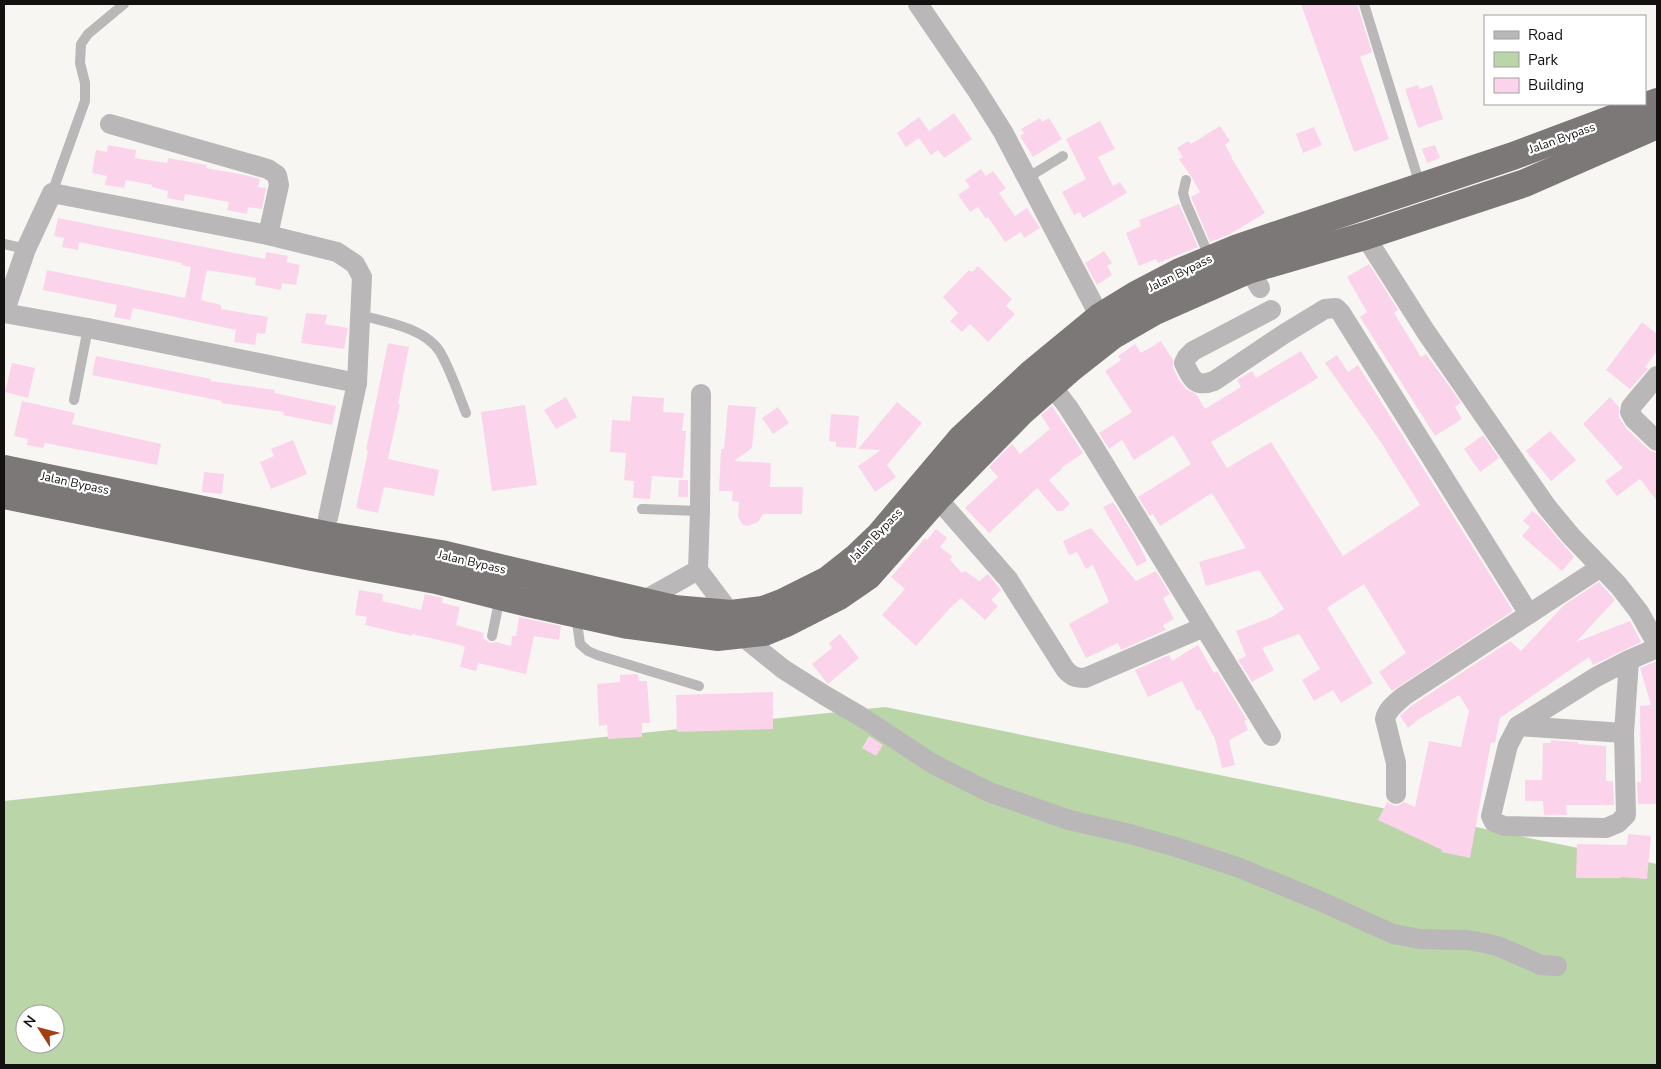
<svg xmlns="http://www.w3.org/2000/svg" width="1661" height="1069" font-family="'Nunito Sans',sans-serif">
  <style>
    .green { fill: #bad5a7; fill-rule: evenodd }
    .building { fill: #fbd4eb }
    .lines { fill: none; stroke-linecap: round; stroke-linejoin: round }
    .service { stroke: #b9b7b7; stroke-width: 10 }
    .minor { stroke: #b9b7b7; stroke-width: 20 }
    .trunk { stroke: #7c7878; stroke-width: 28 }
    .labels { text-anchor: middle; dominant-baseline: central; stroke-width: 4.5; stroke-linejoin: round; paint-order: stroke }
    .street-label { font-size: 12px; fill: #131211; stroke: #fff }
  </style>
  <rect width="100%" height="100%" fill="#f8f6f3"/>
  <path class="green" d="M885 707 1657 864V1065H4V801ZM25 1014H55V1044H25Z"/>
  <g class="building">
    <polygon points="1301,4 1357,4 1372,52 1360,57 1389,139 1354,152"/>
    <polygon points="1418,85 1420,89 1432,85 1443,119 1418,128 1405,89"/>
    <polygon points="954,113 972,139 944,158 938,150 931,155 919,138 906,147 897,133 919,117 929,131"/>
    <polygon points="1040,118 1042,122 1049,118 1062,139 1033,157 1020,136 1024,133 1021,129"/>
    <polygon points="1100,121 1115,149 1098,157 1113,186 1120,182 1127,193 1083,218 1080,212 1074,215 1062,192 1086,179 1066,139"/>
    <polygon points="1220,126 1230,141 1225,145 1232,157 1231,157 1265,213 1230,234 1210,242 1191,197 1200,192 1192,178 1179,159 1183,157 1177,148 1188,141 1191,144"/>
    <polygon points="1314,127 1322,145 1303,153 1296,134"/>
    <polygon points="108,145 136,150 135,158 167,163 168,158 207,165 206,168 245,175 260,179 258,187 266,188 262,209 248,207 247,214 227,210 229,202 185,194 184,201 167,198 168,191 152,187 152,185 126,180 124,188 105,185 107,176 92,173 96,150 107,152"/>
    <polygon points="1435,145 1440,158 1427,163 1422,149"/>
    <polygon points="981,169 986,176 993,171 1006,188 999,193 1015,216 1027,208 1040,228 1024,238 1021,232 1005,242 988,217 986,219 978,207 970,212 958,195 970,187 965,180"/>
    <polygon points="1179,204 1198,247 1158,263 1156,259 1139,266 1126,233 1141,226 1139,220"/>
    <polygon points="58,218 265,259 266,252 288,256 286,262 300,265 296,285 282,283 281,290 255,285 256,278 207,270 201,300 221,305 221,309 268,317 265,334 257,333 255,345 234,342 236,330 133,308 130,320 114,317 117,305 43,290 47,270 185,298 191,267 181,265 182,263 79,242 78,250 62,247 64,238 54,236"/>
    <polygon points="1104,251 1112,263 1107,266 1112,275 1097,285 1085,263"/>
    <polygon points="1369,264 1398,310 1394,313 1421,357 1426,354 1461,403 1455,407 1462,419 1435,436 1360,317 1367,312 1347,277"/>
    <polygon points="978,266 1012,299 1006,306 1015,314 988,342 970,324 962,332 950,321 958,313 943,297 969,270 972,272"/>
    <polygon points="306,313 327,315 325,324 348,328 344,349 301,343"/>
    <polygon points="1642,322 1657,334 1657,351 1645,367 1648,369 1630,389 1606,370"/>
    <polygon points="1161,341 1173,360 1173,368 1179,380 1186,389 1196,394 1205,409 1241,387 1237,380 1252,371 1256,378 1301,351 1318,378 1211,442 1227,468 1271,442 1343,556 1420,505 1380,441 1325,363 1337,355 1348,372 1358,365 1513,611 1392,691 1379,672 1406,653 1364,584 1327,608 1373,683 1341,703 1333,690 1314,701 1302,680 1320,669 1299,634 1262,648 1274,670 1252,682 1238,660 1246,656 1236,631 1272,617 1284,609 1259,570 1206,586 1199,562 1246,548 1212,493 1160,526 1153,514 1150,516 1138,497 1191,464 1173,435 1134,460 1122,440 1109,449 1099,433 1132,412 1105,371 1121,360 1118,356 1135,344 1141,353"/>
    <polygon points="388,343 409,347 398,404 400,404 388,459 439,470 434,496 384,487 378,513 356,508 368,451 366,450"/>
    <polygon points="96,356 211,379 210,381 275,390 274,393 336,406 332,425 283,415 284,412 221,403 222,401 92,375"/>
    <polygon points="12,363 35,368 28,398 5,392"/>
    <polygon points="632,396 664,398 663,412 684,413 682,431 686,431 683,478 652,476 650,499 633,498 634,481 624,480 626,453 610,452 612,420 630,421"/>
    <polygon points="566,397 577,417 556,429 544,410"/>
    <polygon points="1610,397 1619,407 1619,417 1626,428 1649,450 1657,453 1657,501 1640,479 1617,496 1605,481 1623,468 1583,424"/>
    <polygon points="22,401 75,413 72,424 161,444 157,465 45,443 43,448 27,445 28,439 14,436"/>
    <polygon points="897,402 922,423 887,465 896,477 875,492 858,466 881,450 858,449"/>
    <polygon points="525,405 537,485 492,491 481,412"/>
    <polygon points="728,405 756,407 752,448 734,461 771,463 770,487 803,487 802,514 763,514 758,522 748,526 743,525 738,517 739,502 732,501 733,491 719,491 721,449 724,449"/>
    <polygon points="1052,406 1083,453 1061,468 1062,469 1049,480 1070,504 1062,511 1057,511 1037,488 989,533 965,508 998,477 989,467 1012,444 1020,454 1050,429 1041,415"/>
    <polygon points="778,407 789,423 773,434 762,418"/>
    <polygon points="831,414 859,416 856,448 836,447 836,442 829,441"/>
    <polygon points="1550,431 1576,460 1551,481 1526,451"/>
    <polygon points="1483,435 1499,458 1480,472 1464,449"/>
    <polygon points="293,440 307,474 271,489 260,462 274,456 271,449"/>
    <polygon points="204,472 224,474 222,494 202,492"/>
    <polygon points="679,480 688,480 688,497 678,497"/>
    <polygon points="1113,502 1134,535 1147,561 1137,566 1103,507"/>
    <polygon points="1532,511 1539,516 1574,557 1562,571 1522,536 1530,527 1523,521"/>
    <polygon points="1091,528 1136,581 1156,571 1170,594 1163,598 1174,619 1163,625 1166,630 1161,632 1121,650 1118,643 1086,658 1069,624 1109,602 1093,565 1086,569 1077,552 1069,555 1063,541"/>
    <polygon points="936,529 947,538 940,547 952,556 950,560 962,573 965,571 979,581 988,574 1001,590 991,600 998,606 985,620 961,598 950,608 916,646 882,615 905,589 891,577 925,538 927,540"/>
    <polygon points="1599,582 1615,600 1576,642 1630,621 1641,642 1593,665 1589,657 1500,718 1495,743 1491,742 1470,858 1442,852 1442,850 1378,820 1387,802 1396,806 1401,804 1404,802 1415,807 1429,741 1461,747 1469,711 1459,695 1419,719 1408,728 1400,716 1401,715 1411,706 1510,641 1521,651 1564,605"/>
    <polygon points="359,590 383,594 382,601 421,610 425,594 443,598 442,603 460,607 456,625 484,633 483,638 490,643 496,642 511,646 512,636 516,636 519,617 561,626 559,640 534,636 526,674 478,663 476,671 460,667 465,647 460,645 412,634 412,636 365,625 367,617 355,615"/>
    <polygon points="840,634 859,658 828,684 812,664 832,648 829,643"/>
    <polygon points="1198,645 1214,673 1217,671 1247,720 1244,721 1248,730 1229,740 1235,765 1222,768 1215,739 1200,710 1197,711 1182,681 1148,697 1135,670 1169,655 1172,661"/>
    <polygon points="1657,661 1657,804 1638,804 1637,782 1641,782 1640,706 1651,705 1640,668"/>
    <polygon points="637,674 638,675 639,681 647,681 650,723 642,723 642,737 608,739 607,725 599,726 597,684 620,682 620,675"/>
    <polygon points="773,692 773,729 677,732 676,695"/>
    <polygon points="869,736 883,745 876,756 862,748"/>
    <polygon points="1551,740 1578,742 1578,744 1606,746 1606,781 1613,781 1614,805 1566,805 1567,815 1544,815 1543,801 1525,801 1525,780 1542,780 1543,743 1551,743"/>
    <polygon points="1628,834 1651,836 1647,879 1621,877 1621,878 1576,878 1577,844 1627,845"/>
  </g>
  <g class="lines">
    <g class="service">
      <polyline points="1364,4 1420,185"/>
      <polyline points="1027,178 1063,156"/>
      <polyline points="1186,180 1183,193 1186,203 1210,258"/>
      <polyline points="52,193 85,101 85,83 80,63 81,44 88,34 124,4"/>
      <polyline points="4,244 26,249"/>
      <path d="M360 315C386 322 425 328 440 352 451 371 458 393 466 413"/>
      <polyline points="74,400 88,328"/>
      <polyline points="642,509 700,511"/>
      <polyline points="576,615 580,644 588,651 597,655 699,686"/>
      <polyline points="492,636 500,597"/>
    </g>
    <g class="minor">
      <polyline points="918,4 976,89 1003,132 1100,317"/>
      <polyline points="110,124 268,169 277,175 279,185 268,235"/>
      <polyline points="1365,236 1426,332 1547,507 1571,536 1619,586 1639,612 1657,644"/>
      <polyline points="1243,259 1260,288"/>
      <path d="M1271 310 1193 351 1187 357 1184 363C1192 379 1195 388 1214 381L1284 334 1325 309 1336 308 1341 313 1529 614"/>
      <polyline points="4,313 26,249 52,193 268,235 337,252 355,264 362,277 357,383"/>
      <polyline points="4,313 88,328 357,383 328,518"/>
      <polyline points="1657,376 1631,407 1630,412 1634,419 1657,441"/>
      <polyline points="1051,385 1068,407 1093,446 1271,736"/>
      <polyline points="701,394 700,511 698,570 731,614"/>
      <path d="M937 498 1008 579 1065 669C1071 676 1075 678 1085 678L1204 627"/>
      <polyline points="641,602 698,570"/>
      <polyline points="741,635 783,669 824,695 860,716 933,764 989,792 1069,820 1130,834 1176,847 1240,868 1320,901 1393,934 1420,939 1467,940 1485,943 1500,947 1541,965 1557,966"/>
      <polyline points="1629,660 1624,733 1626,815 1618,823 1606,828 1504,826 1494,822 1491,816 1508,745 1518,726 1596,677 1629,660 1657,648"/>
      <polyline points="1518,726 1624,733"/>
      <path d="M1396 794V763L1385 719C1387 709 1396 703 1404 696L1601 567"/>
    </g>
    <g class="trunk">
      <polyline points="4,469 325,535 441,554 674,609 731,614 763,610 782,603 828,580 857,557 879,536 961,439 1032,373 1100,317 1136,295 1180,272 1238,248 1513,156 1657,102"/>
      <polyline points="4,495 312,557 436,580 524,602 628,625 717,637 764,632 786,623 839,596 868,576 937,498 1021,412 1071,368 1113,335 1153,312 1248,270 1365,236 1525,183 1657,125"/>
    </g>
  </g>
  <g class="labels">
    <g class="street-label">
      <text transform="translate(1562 138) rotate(-20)">Jalan Bypass</text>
      <text transform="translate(1180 273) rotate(-26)">Jalan Bypass</text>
      <text transform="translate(75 483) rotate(12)">Jalan Bypass</text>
      <text transform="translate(876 535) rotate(-46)">Jalan Bypass</text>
      <text transform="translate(472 562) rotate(13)">Jalan Bypass</text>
    </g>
  </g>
  <rect width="1661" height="1069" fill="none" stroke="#131211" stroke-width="10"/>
  <rect x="1484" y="15" width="162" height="90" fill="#ffffff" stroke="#a1a0a0"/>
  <rect x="1494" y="31" width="25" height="8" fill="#b9b7b7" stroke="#a1a0a0"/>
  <text x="1528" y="40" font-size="15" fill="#131211">Road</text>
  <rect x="1494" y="52" width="25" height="15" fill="#bad5a7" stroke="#a1a0a0"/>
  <text x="1528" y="65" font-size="15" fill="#131211">Park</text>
  <rect x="1494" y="78" width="25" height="15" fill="#fbd4eb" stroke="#a1a0a0"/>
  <text x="1528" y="90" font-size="15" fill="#131211">Building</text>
  <g transform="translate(40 1029) rotate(306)"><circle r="24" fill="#ffffff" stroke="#a1a0a0"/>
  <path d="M0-4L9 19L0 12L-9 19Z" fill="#a43f11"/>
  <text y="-8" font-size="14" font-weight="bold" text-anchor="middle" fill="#131211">N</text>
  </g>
</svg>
